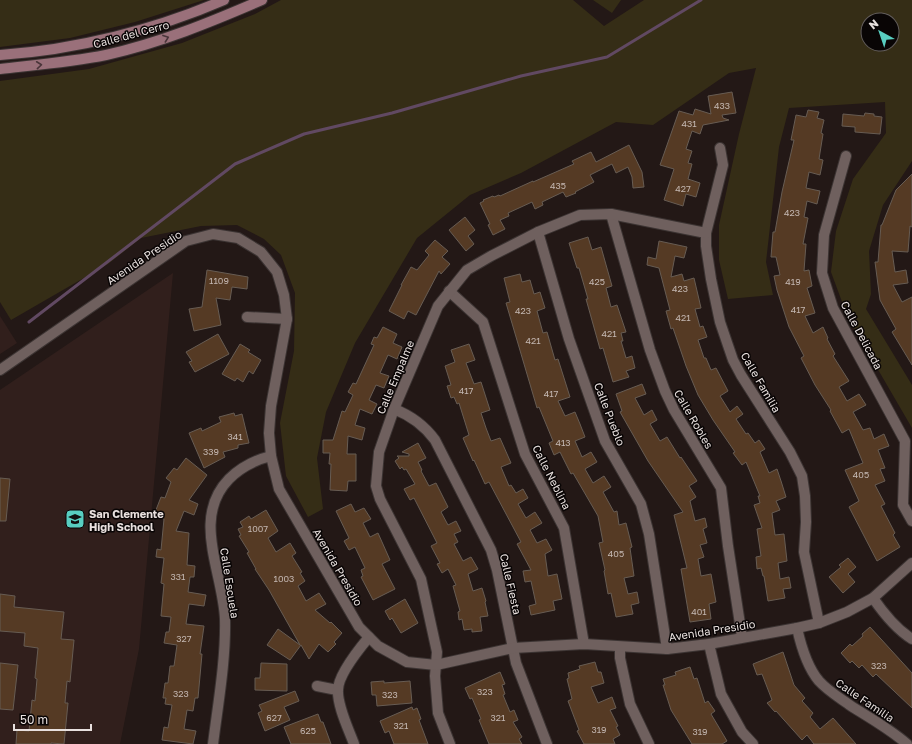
<svg xmlns="http://www.w3.org/2000/svg" width="912" height="744" font-family="'Golos Text',sans-serif">
  <style>
    .built { fill: #311f1c }
    .green { fill: #352d16; fill-rule: evenodd }
    .lines { fill: none; stroke-linecap: round; stroke-linejoin: round }
    .stream { stroke: #614962; stroke-width: 3 }
    .building { fill: #553a24; stroke: #675c53 }
    .minor-casing { stroke: #3c3433; stroke-width: 12 }
    .tertiary-casing { stroke: #3c3433; stroke-width: 12 }
    .secondary-casing { stroke: #3c3433; stroke-width: 12 }
    .minor { stroke: #6f605e; stroke-width: 10 }
    .tertiary { stroke: #6f605e; stroke-width: 10 }
    .secondary { stroke: #9a707a; stroke-width: 10 }
    .oneway { stroke: #4a353a }
    .labels { text-anchor: middle; dominant-baseline: central; stroke-width: 3; stroke-linejoin: round; paint-order: stroke }
    .number-label { font-size: 9px; fill: #c3b6b0 }
    .street-label { font-size: 11px; fill: #e8e0de; stroke: #090505 }
    .poi-label { font-size: 11px; font-weight: bold; fill: #e8e0de; stroke: #090505; text-anchor: start }
  </style>
  <rect width="100%" height="100%" fill="#231816"/>
  <g class="built">
    <polygon points="173,273 139,649 120,744 0,744 0,390"/>
    <polygon points="0,316 17,343 0,354"/>
  </g>
  <g class="green">
    <polygon points="0,0 204,0 135,22 70,38 0,47"/>
    <path d="M281 0H573L604 26 644 0H912V161L883 205 869 251 871 294 866 309 912 385V428L848 318 831 272 836 231 853 179 886 133 885 102 789 108 779 147 766 262 773 295 728 299 719 260V225L739 134 756 68 729 73 653 125 616 122 521 173 470 195 417 238 355 343 326 412 317 458 323 509 308 517 286 476 280 423 294 351 295 293 281 255 264 239 237 225 201 226 141 238 108 264 11 320 0 302V81L89 69 182 43 255 14ZM868 20H892V44H868Z"/>
    <polygon points="593,0 621,0 612,13"/>
  </g>
  <g class="lines">
    <polyline class="stream" points="29,322 235,164 304,134 392,113 521,76 607,57 701,0"/>
  </g>
  <g class="building">
    <polygon points="732,92 736,113 722,115 723,118 729,120 703,125 700,134 692,131 686,149 692,151 688,163 692,164 688,179 700,183 696,197 686,194 683,206 664,200 674,169 660,165 679,111 693,115 695,109 711,114 708,96"/>
    <polygon points="808,110 819,112 817,118 824,120 821,133 823,134 819,159 823,160 820,175 809,172 806,188 820,191 817,204 807,201 804,217 808,218 803,244 806,244 804,271 809,270 812,286 807,288 815,313 805,316 813,333 823,327 828,338 827,339 835,354 833,356 849,381 839,387 847,401 859,394 866,405 853,412 863,430 870,428 874,439 884,434 889,446 878,450 885,468 880,469 885,481 875,485 885,504 881,506 895,533 893,535 900,547 877,561 849,507 859,501 845,470 863,463 849,429 842,433 830,411 831,410 815,385 801,358 804,356 789,327 777,290 774,276 780,275 776,257 771,257 773,232 775,232 782,192 794,140 791,140 796,115 806,117"/>
    <polygon points="865,113 874,114 874,116 882,117 880,134 855,132 855,127 842,126 843,114 864,116"/>
    <polygon points="629,145 642,172 644,187 633,188 632,177 628,167 616,173 612,164 590,175 594,182 575,192 576,193 566,197 563,192 542,202 543,205 535,209 532,202 508,213 509,216 500,220 505,229 493,235 488,225 490,224 480,203 484,201 483,200 493,196 494,197 499,195 500,196 533,181 533,182 574,164 572,161 591,152 596,162"/>
    <polygon points="912,174 912,227 910,226 908,252 892,251 895,272 906,270 908,283 893,285 902,302 912,297 912,365 892,332 896,329 880,300 875,262 878,262 881,225 882,225 896,190"/>
    <polygon points="465,217 475,230 468,236 474,244 466,251 449,230"/>
    <polygon points="588,237 592,250 601,247 612,286 606,288 611,307 617,305 626,332 621,333 623,341 621,341 626,358 632,356 635,368 626,371 629,377 613,382 603,348 600,349 586,299 588,299 579,268 577,268 569,243"/>
    <polygon points="435,240 448,251 442,257 450,264 441,274 439,271 416,315 408,311 404,319 389,311 402,285 401,285 411,267 417,270 429,255 425,251"/>
    <polygon points="659,241 687,247 684,258 675,256 671,277 682,274 684,281 694,278 701,308 695,309 700,327 703,326 707,337 698,340 704,358 706,358 711,370 716,368 728,391 720,396 730,412 737,406 743,414 736,419 746,434 748,433 755,443 759,440 765,449 760,452 769,473 777,469 781,481 786,497 776,501 780,510 772,513 775,535 784,534 787,561 778,563 780,579 789,577 791,588 783,589 785,598 768,601 764,576 763,576 761,568 757,569 756,557 761,556 757,529 762,528 754,505 760,503 758,496 760,496 746,462 742,465 733,453 735,452 713,420 698,395 686,366 673,328 671,329 666,311 670,310 659,268 647,265 648,257 656,259"/>
    <polygon points="207,270 248,277 247,289 232,287 230,300 216,298 221,325 194,331 189,309 202,307"/>
    <polygon points="520,274 522,282 530,280 534,294 540,292 545,308 537,311 543,333 547,332 555,360 558,359 570,397 558,401 565,416 575,412 580,424 585,437 575,441 582,457 591,452 597,462 585,469 593,483 604,476 611,487 603,492 614,512 617,511 619,525 626,523 632,547 630,548 634,576 624,578 628,594 637,592 639,603 631,605 633,614 616,617 611,593 608,594 604,571 605,570 599,543 603,542 598,516 573,473 571,474 560,452 554,455 549,443 553,441 539,407 537,408 506,303 510,302 504,278"/>
    <polygon points="383,327 397,334 393,343 402,347 397,359 388,355 380,373 389,376 384,388 376,385 369,400 377,404 372,414 360,409 355,425 365,428 362,440 348,436 347,454 356,454 356,481 348,481 347,491 330,490 331,464 329,464 330,453 323,453 323,440 333,440 342,411 345,412 353,395 348,392 353,383 356,384 374,345 371,344 374,337 377,338"/>
    <polygon points="218,334 229,354 195,372 189,362 192,361 186,352"/>
    <polygon points="240,344 250,350 248,352 261,360 253,374 249,371 243,382 237,378 235,381 222,374"/>
    <polygon points="469,344 475,360 466,363 474,384 481,382 490,410 481,413 486,428 491,441 500,438 511,463 501,467 509,486 511,485 516,493 523,489 528,498 518,504 526,518 535,512 542,523 530,530 537,543 546,539 552,550 545,554 548,576 557,574 562,599 553,601 555,610 531,615 529,606 536,604 531,581 525,582 523,571 531,570 517,544 521,542 489,482 485,484 474,460 473,461 463,438 469,435 459,403 457,404 454,397 451,398 447,386 451,385 445,366 455,362 451,350"/>
    <polygon points="642,384 646,394 635,398 644,415 652,410 657,420 650,424 660,441 667,437 680,458 681,457 697,481 689,486 696,497 690,501 695,521 705,518 707,527 703,529 707,543 700,545 704,557 698,559 701,576 711,574 716,602 709,604 711,619 690,622 681,569 687,568 674,515 683,512 648,461 620,412 622,411 616,394"/>
    <polygon points="234,413 235,416 242,414 249,443 238,445 238,448 223,452 225,457 204,468 189,433 201,428 202,431 221,422 219,417"/>
    <polygon points="418,443 426,458 418,462 422,470 421,471 429,486 436,483 448,507 441,512 448,525 456,521 461,531 454,534 458,542 454,544 463,561 471,557 478,569 468,574 473,591 482,588 486,601 485,602 488,616 480,617 482,631 472,632 472,629 464,630 462,619 459,620 458,612 460,611 453,586 456,585 448,569 442,573 437,564 440,563 431,546 437,543 414,498 410,500 404,489 415,484 406,469 404,470 402,467 400,469 395,461 399,458 397,456 409,456 409,454 402,452"/>
    <polygon points="186,458 207,475 189,500 198,504 194,515 184,511 176,531 189,533 187,565 195,566 194,577 190,577 188,592 206,595 204,606 189,604 186,624 204,626 200,654 202,654 198,698 195,698 193,711 187,710 184,729 196,731 193,744 162,740 164,727 168,728 172,705 165,704 166,698 163,698 165,683 168,683 170,666 174,666 177,645 164,643 166,632 169,632 171,617 161,616 164,584 161,583 164,558 156,557 157,549 161,550 164,519 154,515 161,497 165,498 171,482 166,478 174,468 177,470"/>
    <polygon points="0,478 10,479 6,521 0,521"/>
    <polygon points="351,504 355,512 364,508 371,519 363,523 370,537 378,533 390,560 382,564 395,589 373,600 361,577 363,576 361,570 365,568 355,547 349,550 344,541 349,538 336,511"/>
    <polygon points="266,510 278,531 268,538 276,552 290,543 296,553 292,556 302,572 300,573 305,581 298,586 306,601 319,593 326,604 315,610 330,623 331,622 342,633 334,642 336,644 328,652 319,644 309,659 301,645 290,660 267,645 278,629 300,645 269,590 255,569 256,569 247,553 249,552 239,536 241,535 238,529 243,527 240,522 249,516 251,519"/>
    <polygon points="848,558 856,567 848,574 855,582 843,593 829,577 841,567 839,565"/>
    <polygon points="0,594 15,596 14,607 64,612 61,639 74,640 70,682 67,681 65,703 68,703 64,744 51,743 51,744 16,744 17,730 29,731 32,700 35,701 37,679 35,678 38,648 24,646 25,633 0,631"/>
    <polygon points="405,599 418,623 401,633 392,618 390,620 385,611"/>
    <polygon points="870,627 912,673 912,708 876,674 873,677 862,665 859,668 852,661 850,663 841,653 850,644 852,646 863,636 862,634"/>
    <polygon points="783,652 794,685 805,698 802,701 813,713 810,717 820,729 833,718 856,744 814,744 807,735 802,740 776,711 775,712 767,703 772,700 762,674 757,675 753,664"/>
    <polygon points="595,662 598,672 601,672 604,683 591,687 598,703 612,697 616,708 610,710 618,726 616,727 620,735 613,739 615,744 584,744 577,731 579,730 568,701 572,699 567,679 569,678 568,673 580,669 579,666"/>
    <polygon points="0,663 18,665 13,710 0,709"/>
    <polygon points="261,663 287,664 287,691 255,690 255,678 260,678"/>
    <polygon points="690,667 694,679 697,678 705,703 708,701 715,711 711,714 727,741 722,744 692,744 671,710 663,685 665,685 663,679 676,675 675,672"/>
    <polygon points="500,672 505,684 502,685 505,694 503,695 510,712 514,710 518,720 513,722 522,737 519,739 522,744 489,744 479,720 481,719 472,698 470,699 465,688"/>
    <polygon points="384,681 384,683 410,681 412,703 377,706 376,695 372,695 371,682"/>
    <polygon points="295,691 299,701 284,707 290,720 265,731 258,713 262,711 259,705"/>
    <polygon points="412,707 413,710 417,708 421,719 419,720 428,744 394,744 389,731 385,733 380,721"/>
    <polygon points="318,714 321,722 323,722 331,744 291,744 284,727"/>
  </g>
  <g class="lines">
    <defs>
      <g id="minor">
        <polyline points="720,148 723,165 706,233 706,246 711,279 720,322 733,360 741,375 790,452 802,476 805,496 806,522 804,552 819,623"/>
        <polyline points="846,156 824,235 822,273 833,308 905,441 903,505 912,521"/>
        <polyline points="611,214 650,350 665,391 674,410 721,488 728,546 742,637"/>
        <polyline points="538,232 569,339 605,441 641,504 649,534 667,649"/>
        <polyline points="449,291 483,322 525,454 564,528 584,644"/>
        <polyline points="247,317 287,319"/>
        <path d="M394 409C412 416 424 425 435 440L491 550 497 570 516 663 547 744"/>
        <path d="M873 598C884 614 896 629 912 639"/>
        <path d="M797 628C801 646 807 667 819 681 828 691 840 698 851 706 870 718 890 729 907 744"/>
        <polyline points="709,644 721,694 742,732 753,744"/>
        <polyline points="620,647 620,658 630,704 649,744"/>
        <polyline points="317,686 337,690"/>
        <path d="M213 744C218 704 226 659 225 619 223 572 191 518 229 479 240 468 255 460 271 456"/>
        <polyline points="450,744 438,713 435,676 437,652 421,579 380,499 376,486 379,452 394,409 438,306 467,270 491,256 538,232 580,215 611,214 706,233"/>
      </g>
      <g id="tertiary">
        <polyline points="0,370 186,241 213,234 238,238 261,252 277,272 284,295 287,319 271,406 269,433 271,456 279,489 359,627 378,646 407,662 436,665 513,648 584,644 667,649 709,644 797,628 819,623 847,612 873,598 912,563"/>
        <path d="M354 744C349 730 337 706 338 690 338 675 359 649 369 637"/>
      </g>
      <g id="secondary">
        <path d="M0 55C75 50 155 30 224 0"/>
        <path d="M0 69C35 65 71 62 106 55 160 43 211 22 262 0"/>
      </g>
    </defs>
    <use href="#minor" class="minor-casing"/>
    <use href="#tertiary" class="tertiary-casing"/>
    <use href="#secondary" class="secondary-casing"/>
    <use href="#minor" class="minor"/>
    <use href="#tertiary" class="tertiary"/>
    <use href="#secondary" class="secondary"/>
  </g>
  <defs><path id="oneway-chevron" d="M-2-3.5L2.5 0L-2 3.5" fill="none" stroke-width="1.6" stroke-linecap="round" stroke-linejoin="round"/></defs>
  <g class="oneway">
    <use href="#oneway-chevron" transform="translate(166 38) rotate(-20)"/>
    <use href="#oneway-chevron" transform="translate(39 65) rotate(-6)"/>
  </g>
  <defs>
    <symbol id="school-square" viewBox="-11 -11 22 22"><rect x="-9" y="-9" width="18" height="18" rx="4" fill="#58cec1" stroke="#090505"/><path d="M0-5L7-2L0 1L-7-2ZM-4 1L0 2.5L4 1V4Q0 6-4 4Z" fill="#111"/></symbol>
  </defs>
  <g fill-rule="evenodd">
    <use href="#school-square" x="64" y="508" width="22" height="22"/>
  </g>
  <g class="labels">
    <g class="number-label">
      <text x="722" y="105">433</text>
      <text x="689" y="123">431</text>
      <text x="558" y="185">435</text>
      <text x="683" y="188">427</text>
      <text x="792" y="212">423</text>
      <text x="219" y="280">1109</text>
      <text x="597" y="281">425</text>
      <text x="793" y="281">419</text>
      <text x="680" y="288">423</text>
      <text x="798" y="309">417</text>
      <text x="523" y="310">423</text>
      <text x="683" y="317">421</text>
      <text x="609" y="333">421</text>
      <text x="533" y="340">421</text>
      <text x="466" y="390">417</text>
      <text x="551" y="393">417</text>
      <text x="235" y="436">341</text>
      <text x="563" y="442">413</text>
      <text x="211" y="451">339</text>
      <text x="861" y="474">405</text>
      <text x="258" y="528">1007</text>
      <text x="616" y="553">405</text>
      <text x="178" y="576">331</text>
      <text x="284" y="578">1003</text>
      <text x="699" y="611">401</text>
      <text x="184" y="638">327</text>
      <text x="879" y="665">323</text>
      <text x="485" y="691">323</text>
      <text x="181" y="693">323</text>
      <text x="390" y="694">323</text>
      <text x="274" y="717">627</text>
      <text x="498" y="717">321</text>
      <text x="401" y="725">321</text>
      <text x="599" y="729">319</text>
      <text x="308" y="730">625</text>
      <text x="700" y="731">319</text>
    </g>
    <g class="street-label">
      <text transform="translate(131 34) rotate(-15)">Calle del Cerro</text>
      <text transform="translate(144 257) rotate(-34)">Avenida Presidio</text>
      <text transform="translate(862 335) rotate(62)">Calle Delicada</text>
      <text transform="translate(395 377) rotate(-67)">Calle Empalme</text>
      <text transform="translate(761 382) rotate(60)">Calle Familia</text>
      <text transform="translate(610 414) rotate(69)">Calle Pueblo</text>
      <text transform="translate(694 419) rotate(60)">Calle Robles</text>
      <text transform="translate(552 477) rotate(63)">Calle Neblina</text>
      <text transform="translate(338 567) rotate(60)">Avenida Presidio</text>
      <text transform="translate(230 583) rotate(81)">Calle Escuela</text>
      <text transform="translate(511 584) rotate(77)">Calle Fiesta</text>
      <text transform="translate(712 630) rotate(-9)">Avenida Presidio</text>
      <text transform="translate(865 700) rotate(34)">Calle Familia</text>
    </g>
    <g class="poi-label">
      <text x="89" y="513">San Clemente<tspan x="89" dy="13">High School</tspan></text>
    </g>
  </g>
  <g transform="translate(880 32) rotate(320)"><circle r="19" fill="#090505" stroke="#625d5c"/>
  <path d="M0-3L7 15L0 10L-7 15Z" fill="#58cec1"/>
  <text y="-6" font-size="11" font-weight="bold" text-anchor="middle" fill="#e8e0de">N</text>
  </g>
  <path d="M14 724v6h77v-6" fill="none" stroke="#e8e0de" stroke-width="2"/>
  <text x="20" y="724" font-size="12" fill="#e8e0de" stroke="#090505" stroke-width="3" paint-order="stroke">50 m</text>
</svg>
